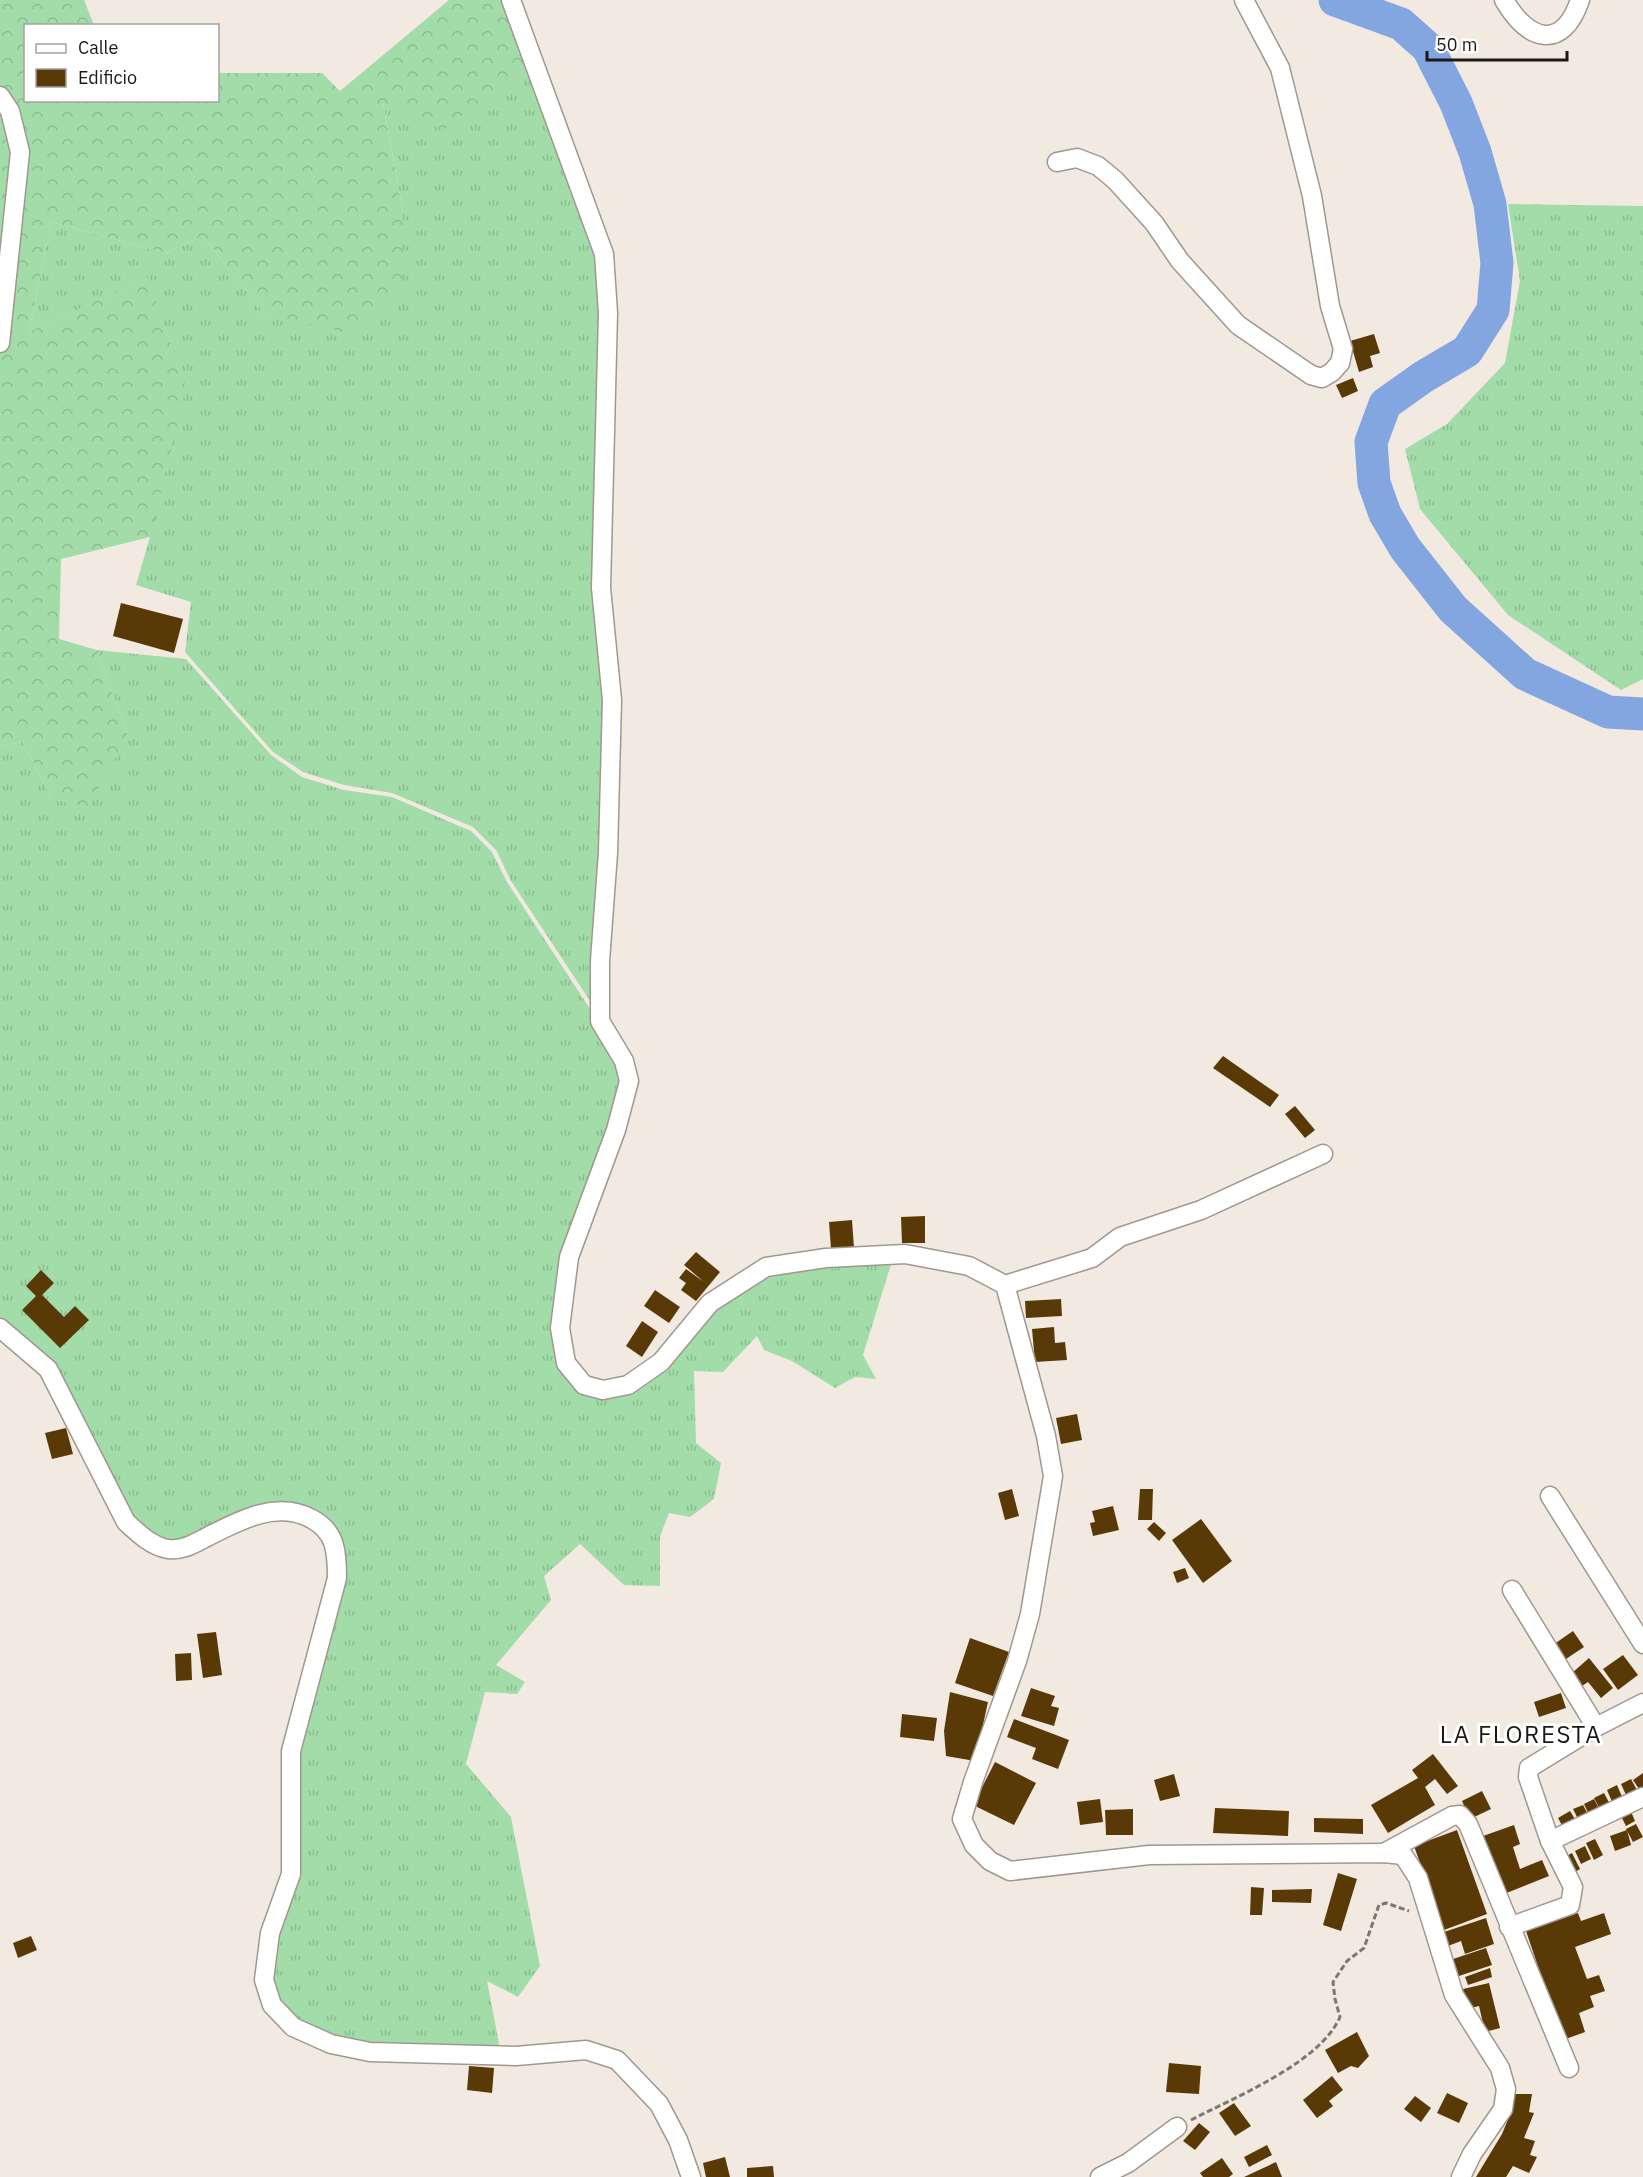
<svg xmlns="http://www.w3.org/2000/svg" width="1643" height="2177" font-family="'IBM Plex Sans',sans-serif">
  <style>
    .grass { fill: url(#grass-tufts) }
    .forest { fill: url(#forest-crowns) }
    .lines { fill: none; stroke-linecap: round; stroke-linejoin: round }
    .river { stroke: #83a6e1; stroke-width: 33 }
    .building { fill: #593a07 }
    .street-casing { stroke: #a09890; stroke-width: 21 }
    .path { stroke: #7c7771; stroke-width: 3; stroke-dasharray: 6 3; stroke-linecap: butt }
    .street { stroke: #fff; stroke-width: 18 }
    .labels { text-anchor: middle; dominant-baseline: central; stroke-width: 6; stroke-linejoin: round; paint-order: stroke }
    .quarter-label { font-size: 24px; letter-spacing: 1.5px; fill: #1b1915; stroke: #fff }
  </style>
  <defs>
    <pattern id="grass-tufts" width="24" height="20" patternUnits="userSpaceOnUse" patternTransform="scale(1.5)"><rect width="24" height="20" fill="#a2dca8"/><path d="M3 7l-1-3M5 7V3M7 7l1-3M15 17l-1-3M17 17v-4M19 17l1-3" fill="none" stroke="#8bbc90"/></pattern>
    <pattern id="forest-crowns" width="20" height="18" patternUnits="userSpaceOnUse" patternTransform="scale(1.5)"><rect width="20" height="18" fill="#a2dca8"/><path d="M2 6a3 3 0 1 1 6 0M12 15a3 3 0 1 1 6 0" fill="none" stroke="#8bbc90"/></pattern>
  </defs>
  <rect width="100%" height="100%" fill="#f2eae1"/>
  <g class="grass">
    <polygon points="528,65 597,255 601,317 605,700 594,1007 511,881 496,850 473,827 392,793 344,785 303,772 273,752 185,652 191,602 136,585 150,537 147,278 29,332 51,222 165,253 203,236 265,314 403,212 383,102"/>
    <polygon points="1508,204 1643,206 1643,679 1621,690 1508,615 1420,509 1405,449 1447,424 1505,363 1520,281"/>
    <path d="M97 650 186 659 271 755 302 777 344 790 392 797 471 831 492 852 507 882 594 1015 618 1064 621 1081 610 1128 562 1254 559 1366 603 1398 715 1308 769 1274 829 1265 892 1261 863 1355 876 1379 855 1377 835 1388 792 1361 764 1350 757 1336 723 1372 694 1371 696 1443 721 1463 714 1499 690 1517 669 1513 660 1536V1586L624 1585 580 1544 544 1576 551 1600 496 1665 525 1682 517 1694 485 1692 466 1764 511 1817 540 1966 518 1997 487 1981 500 2049C441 2047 313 2057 278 2001 274 1995 272 1986 270 1980L298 1752 344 1579V1548L327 1520 300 1505 184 1541C160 1542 148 1532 131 1518L54 1366 0 1319V746L23 742 52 799 128 736Z"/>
  </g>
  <polygon class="forest" points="0,0 84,0 94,25 26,26 26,100 218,100 218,73 322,73 340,91 449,0 503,0 528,65 443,130 383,103 403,212 402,284 347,333 265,314 203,236 165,253 51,222 29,332 148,277 186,387 150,537 61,559 59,639 97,650 128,736 87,808 52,799 23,742 0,746"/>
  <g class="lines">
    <polyline class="river" points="1335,0 1401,24 1428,48 1456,103 1475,152 1490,204 1497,263 1493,310 1467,351 1423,377 1385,404 1371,442 1374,483 1385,514 1405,548 1453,609 1525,674 1608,712 1643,714"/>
  </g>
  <g class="building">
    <polygon points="1374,334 1380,353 1370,356 1373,367 1359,372 1350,341"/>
    <polygon points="1353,378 1358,391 1342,398 1336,385"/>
    <polygon points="121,603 183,619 174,653 113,636"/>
    <polygon points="1223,1056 1279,1095 1270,1107 1213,1068"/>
    <polygon points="1295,1106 1315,1130 1305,1138 1285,1114"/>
    <polygon points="925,1216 925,1243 902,1243 901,1217"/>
    <polygon points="852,1220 854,1248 831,1249 829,1222"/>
    <polygon points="696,1252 720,1272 696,1301 681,1290 686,1283 679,1278 686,1269 704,1282 684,1265"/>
    <polygon points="41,1270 54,1283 42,1295 64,1317 75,1306 89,1320 60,1348 22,1310 36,1296 26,1286"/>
    <polygon points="655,1290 680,1307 669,1323 644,1306"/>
    <polygon points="1061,1299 1062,1316 1026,1318 1025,1301"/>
    <polygon points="642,1321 658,1332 642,1357 626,1346"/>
    <polygon points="1054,1327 1055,1343 1065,1342 1067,1360 1035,1362 1032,1329"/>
    <polygon points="1077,1414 1082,1440 1061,1444 1056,1418"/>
    <polygon points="66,1428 73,1454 52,1459 45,1433"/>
    <polygon points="1012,1489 1019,1516 1005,1520 998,1493"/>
    <polygon points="1140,1489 1153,1489 1152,1520 1138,1520"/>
    <polygon points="1113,1506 1119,1530 1093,1536 1090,1523 1095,1522 1092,1511"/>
    <polygon points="1201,1519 1232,1561 1203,1583 1172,1540"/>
    <polygon points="1154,1522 1166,1533 1159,1541 1147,1529"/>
    <polygon points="1185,1568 1189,1578 1177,1583 1173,1572"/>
    <polygon points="1573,1631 1584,1647 1560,1663 1550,1647"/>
    <polygon points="216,1632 222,1675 203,1678 197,1634"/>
    <polygon points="970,1638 1009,1652 993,1696 955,1683"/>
    <polygon points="191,1653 192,1680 176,1681 175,1654"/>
    <polygon points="1623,1655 1638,1675 1618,1690 1603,1669"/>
    <polygon points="1589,1658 1613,1688 1601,1698 1588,1682 1582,1686 1572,1673"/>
    <polygon points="1031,1688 1055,1696 1051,1706 1059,1708 1054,1726 1021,1716"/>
    <polygon points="950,1692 988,1702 975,1761 946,1756 944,1731"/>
    <polygon points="1561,1693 1566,1708 1539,1717 1534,1702"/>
    <polygon points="902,1714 937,1718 934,1741 900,1737"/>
    <polygon points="1014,1719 1069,1740 1058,1769 1032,1759 1036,1748 1007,1737"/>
    <polygon points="1433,1754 1458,1786 1447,1794 1435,1779 1425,1787 1435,1805 1388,1833 1371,1805 1418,1778 1412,1770"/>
    <polygon points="995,1762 1036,1783 1014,1825 973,1805"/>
    <polygon points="1643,1773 1643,1791 1641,1792 1633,1780"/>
    <polygon points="1174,1774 1180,1796 1160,1801 1154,1780"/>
    <polygon points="1631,1779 1638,1792 1627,1797 1621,1784"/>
    <polygon points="1617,1785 1623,1799 1613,1804 1607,1790"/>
    <polygon points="1482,1791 1491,1809 1470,1819 1462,1801"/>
    <polygon points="1604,1793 1611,1806 1601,1811 1594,1798"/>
    <polygon points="1100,1799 1103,1822 1080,1825 1077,1802"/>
    <polygon points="1594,1799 1601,1812 1590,1817 1584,1804"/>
    <polygon points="1583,1805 1590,1818 1580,1823 1573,1809"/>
    <polygon points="1629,1807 1635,1821 1626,1826 1619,1812"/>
    <polygon points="1215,1808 1289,1811 1288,1836 1213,1833"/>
    <polygon points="1133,1809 1133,1835 1106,1835 1105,1810"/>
    <polygon points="1570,1811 1578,1824 1565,1831 1558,1818"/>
    <polygon points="1314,1818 1363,1819 1363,1834 1314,1832"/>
    <polygon points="1636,1824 1643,1837 1633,1842 1626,1829"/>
    <polygon points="1514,1825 1520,1844 1513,1847 1520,1869 1542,1860 1549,1876 1504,1894 1483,1836"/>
    <polygon points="1457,1830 1487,1914 1444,1930 1414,1846"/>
    <polygon points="1627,1830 1631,1845 1615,1851 1610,1836"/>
    <polygon points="1595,1839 1603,1855 1594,1860 1586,1843"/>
    <polygon points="1585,1846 1591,1859 1581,1864 1575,1851"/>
    <polygon points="1572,1853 1580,1869 1572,1874 1563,1858"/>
    <polygon points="1338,1873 1357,1879 1341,1931 1323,1925"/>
    <polygon points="1251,1887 1264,1888 1262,1915 1250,1915"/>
    <polygon points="1312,1889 1311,1903 1272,1902 1272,1890"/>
    <polygon points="1578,1913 1581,1921 1604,1913 1611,1934 1575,1947 1587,1979 1599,1975 1605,1991 1590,1996 1594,2007 1579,2013 1585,2032 1563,2040 1526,1931"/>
    <polygon points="1486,1918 1494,1944 1465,1954 1461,1941 1448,1946 1444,1932"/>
    <polygon points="31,1936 37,1950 18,1958 13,1943"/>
    <polygon points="1486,1948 1492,1965 1459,1976 1453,1959"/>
    <polygon points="1490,1968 1492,1977 1468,1985 1465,1977"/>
    <polygon points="1489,1983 1500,2028 1485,2032 1479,2006 1467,2009 1463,1989"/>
    <polygon points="1357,2032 1369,2056 1358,2068 1351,2066 1338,2073 1325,2050"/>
    <polygon points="1169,2063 1201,2066 1199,2094 1166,2092"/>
    <polygon points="469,2066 494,2068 492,2093 467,2090"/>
    <polygon points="1332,2076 1343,2090 1329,2101 1333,2106 1317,2118 1303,2100"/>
    <polygon points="1447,2093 1468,2103 1459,2123 1437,2113"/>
    <polygon points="1515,2094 1532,2094 1529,2112 1534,2113 1524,2138 1535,2141 1530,2155 1537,2157 1529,2173 1513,2166 1506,2177 1476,2177 1502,2134 1511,2112"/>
    <polygon points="1415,2096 1431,2108 1421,2122 1404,2109"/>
    <polygon points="1234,2103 1251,2126 1235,2136 1219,2113"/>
    <polygon points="1199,2123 1210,2132 1195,2150 1183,2141"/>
    <polygon points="1267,2145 1272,2155 1249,2167 1244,2157"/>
    <polygon points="725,2157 730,2177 706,2177 703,2163"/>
    <polygon points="1222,2158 1233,2174 1229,2177 1203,2177 1200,2173"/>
    <polygon points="1276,2162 1282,2177 1244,2177"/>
    <polygon points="773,2166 774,2177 747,2177 747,2168"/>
  </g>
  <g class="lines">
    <defs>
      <g id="street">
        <polyline points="511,0 604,254 608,313 601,588 612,700 608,853 600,961 600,1021 624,1061 629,1081 616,1130 569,1257 560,1328 566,1363 584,1385 603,1390 628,1385 661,1362 710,1303 766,1267 826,1258 905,1254 969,1266 1005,1285 1046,1436 1053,1476 1030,1614 1017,1661 973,1782 962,1819 974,1845 990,1861 1010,1871 1149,1855 1384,1853 1403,1855 1418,1878 1454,1995 1500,2068 1506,2089 1503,2109 1472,2154 1461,2177"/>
        <path d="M1504 0C1528 41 1562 52 1580 0"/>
        <polyline points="0,96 10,111 20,152 0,343"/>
        <polyline points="1057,162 1077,158 1098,166 1115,180 1154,223 1180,261 1238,325 1311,375 1322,378 1332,372 1340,363 1343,349 1330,306 1312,196 1280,68 1244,0"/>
        <polyline points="1005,1285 1092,1258 1120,1237 1201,1210 1323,1154"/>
        <path d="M0 1328 48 1369 126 1522C138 1533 151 1546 168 1549 183 1551 195 1543 207 1537 240 1520 277 1500 312 1519 336 1532 337 1552 337 1578L291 1751V1874L270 1933 264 1980 272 2005 293 2027 331 2044 370 2052 516 2056 586 2050 617 2060 659 2104 678 2140 691 2177"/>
        <polyline points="1550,1496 1643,1644"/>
        <polyline points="1512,1590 1596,1727"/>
        <polyline points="1550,1841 1643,1797"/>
        <polyline points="1384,1853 1452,1816 1460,1815 1468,1824 1569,2068"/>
        <polyline points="1509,1927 1570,1905 1573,1887 1550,1841 1528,1777 1529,1768 1596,1727 1643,1703"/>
        <polyline points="1100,2177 1128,2163 1177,2127"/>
      </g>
    </defs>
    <use href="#street" class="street-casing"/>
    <path class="path" d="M1191 2120C1235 2097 1320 2063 1340 2017L1335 1999 1333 1982 1347 1961 1364 1948 1379 1905 1386 1903 1409 1911"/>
    <use href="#street" class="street"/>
  </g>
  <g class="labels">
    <g class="quarter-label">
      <text x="1521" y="1734">LA FLORESTA</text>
    </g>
  </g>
  <rect x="24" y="24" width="195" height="78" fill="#ffffff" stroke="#a4a3a1" stroke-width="1.5"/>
  <rect x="36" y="44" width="30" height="9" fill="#ffffff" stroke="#a4a3a1" stroke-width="1.5"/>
  <text x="78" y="54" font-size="18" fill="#1b1915">Calle</text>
  <rect x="36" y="69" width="30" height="18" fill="#593a07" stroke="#a4a3a1" stroke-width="1.5"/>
  <text x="78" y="84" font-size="18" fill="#1b1915">Edificio</text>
  <path d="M1427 51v9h140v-9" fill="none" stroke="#1b1915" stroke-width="3"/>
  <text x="1436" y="51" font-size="18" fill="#1b1915" stroke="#ffffff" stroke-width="4.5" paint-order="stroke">50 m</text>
</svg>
